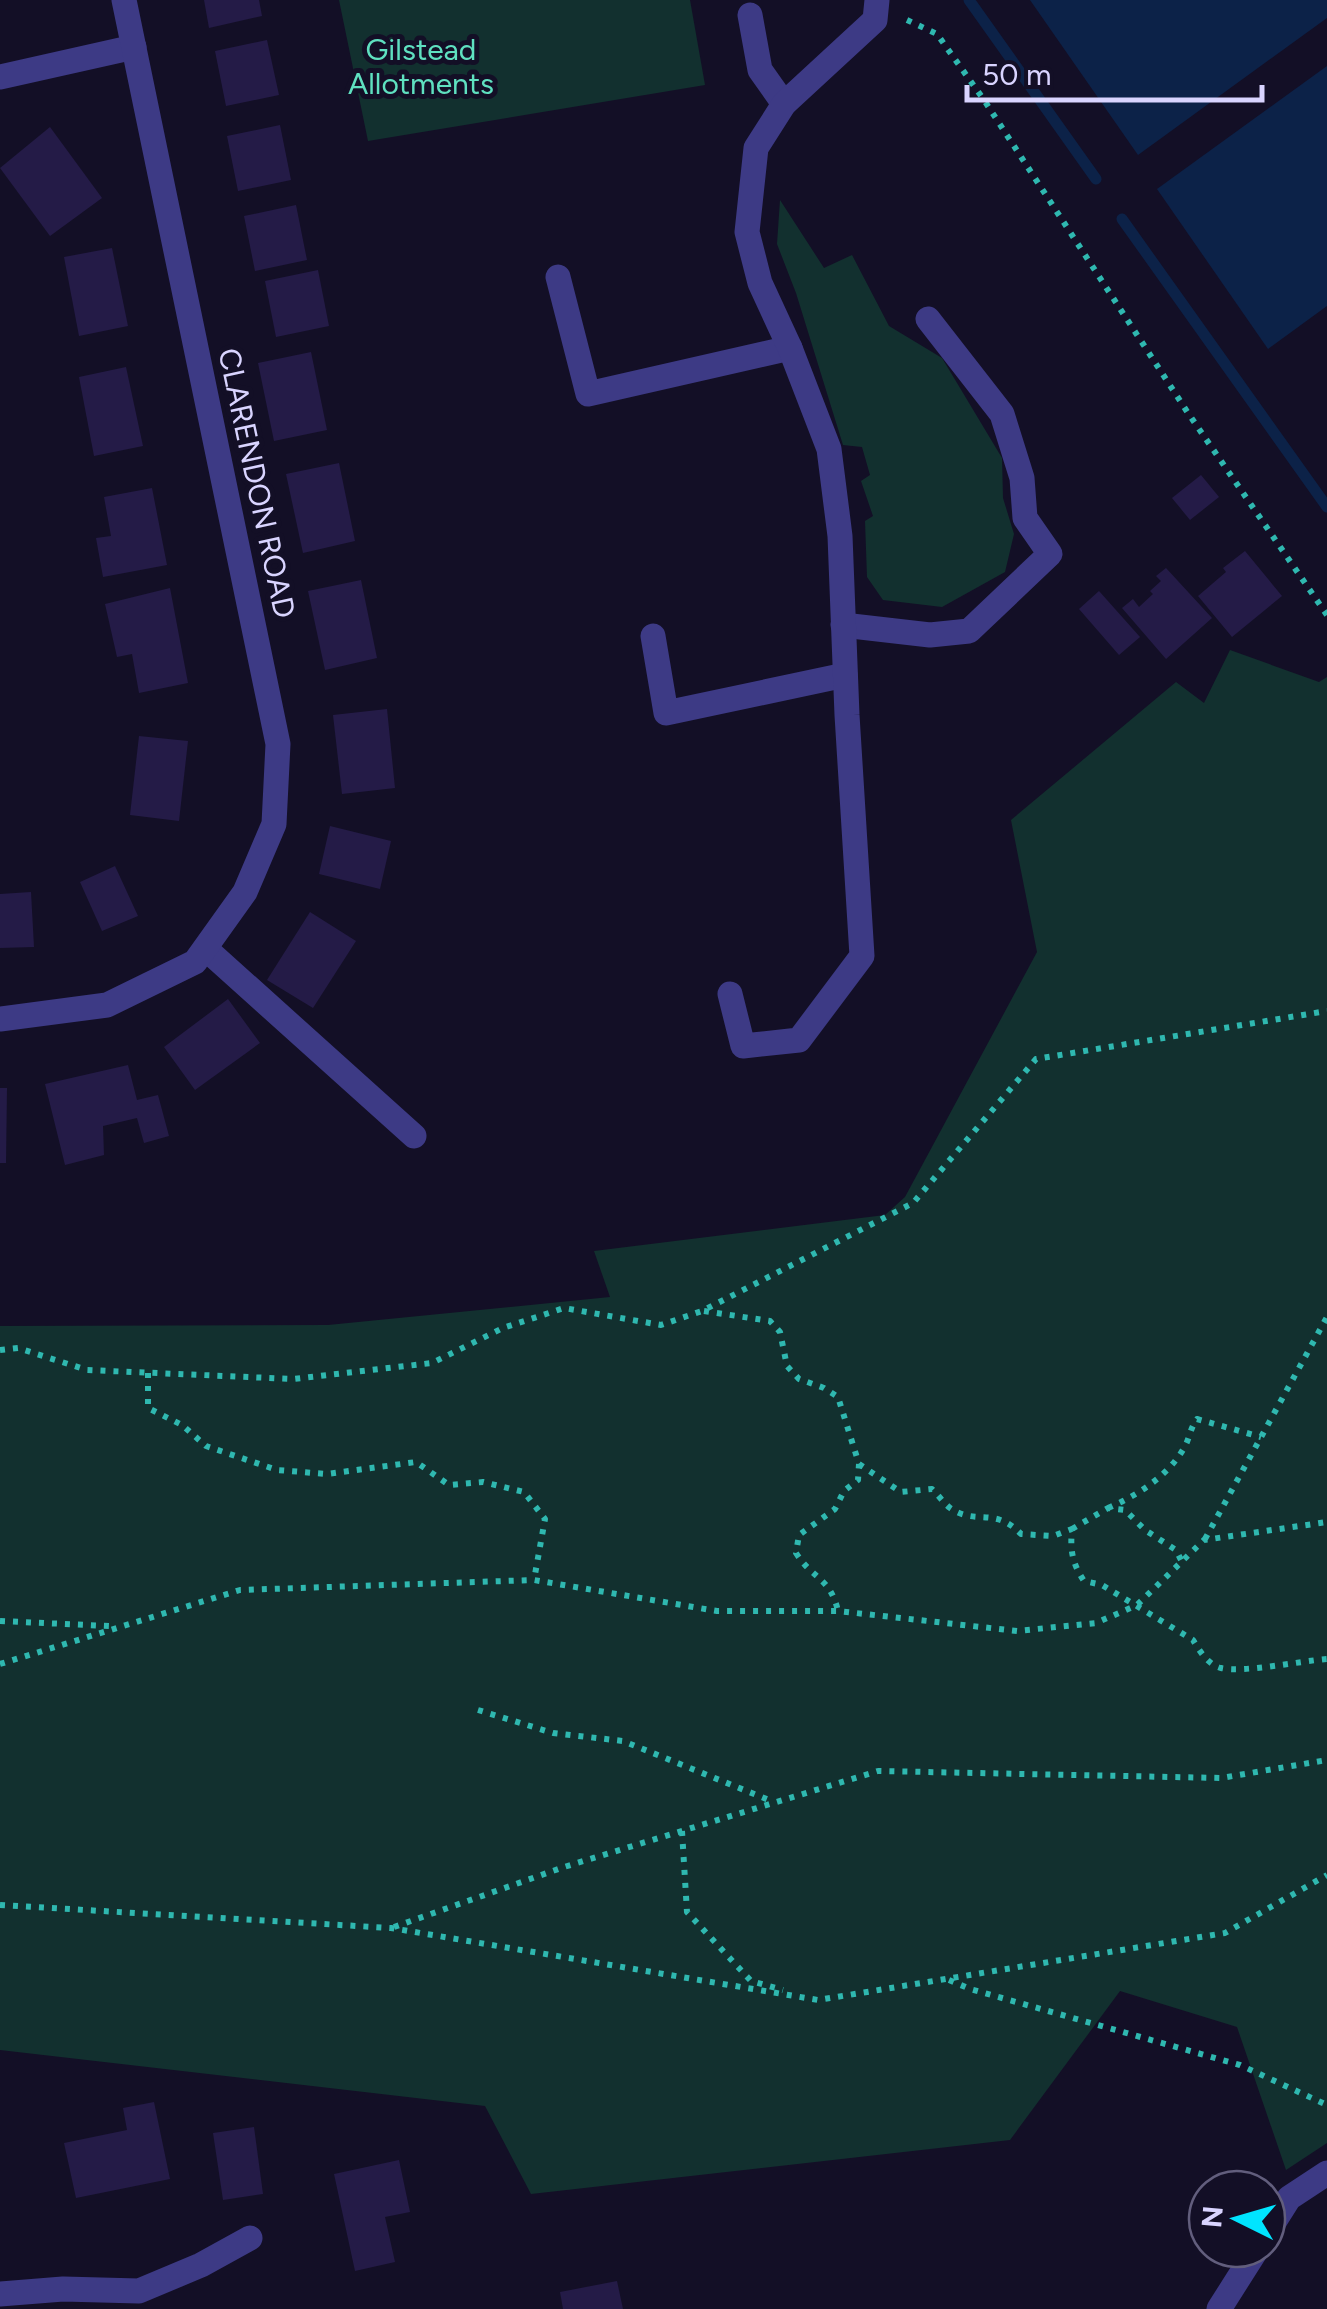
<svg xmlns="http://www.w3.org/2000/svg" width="1327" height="2309" font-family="Figtree,sans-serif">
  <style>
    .green { fill: #12302f }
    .water { fill: #0c2248 }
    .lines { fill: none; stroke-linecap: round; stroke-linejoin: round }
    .stream { stroke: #0c2248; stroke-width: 11 }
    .building { fill: #241b47 }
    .path { stroke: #2fb8b0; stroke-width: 6; stroke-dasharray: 5 8; stroke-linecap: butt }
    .minor { stroke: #3d3a85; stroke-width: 25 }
    .labels { text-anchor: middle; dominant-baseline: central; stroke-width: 10; stroke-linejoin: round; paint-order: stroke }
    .park-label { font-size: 30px; fill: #5fe0c0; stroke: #130f26 }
    .street-label { font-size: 30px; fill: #d9d4ff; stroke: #130f26 }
  </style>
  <rect width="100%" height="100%" fill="#130f26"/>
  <g class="green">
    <polygon points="339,0 690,0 705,85 368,141"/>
    <polygon points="780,200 824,268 852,255 889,326 942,358 1002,458 1003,498 1014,534 1005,572 942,607 883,600 867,577 865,521 873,516 861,481 870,475 862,447 843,445 796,293 777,244"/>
    <polygon points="1230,650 1319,682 1327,677 1327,2143 1286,2170 1237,2027 1120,1991 1010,2140 531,2194 485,2106 0,2050 0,1326 328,1325 610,1297 594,1251 885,1215 905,1197 1037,952 1011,820 1176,682 1204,703"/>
  </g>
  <g class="water">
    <polygon points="1030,0 1327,0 1327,18 1138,155"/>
    <polygon points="1327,66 1327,306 1268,349 1157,189"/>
  </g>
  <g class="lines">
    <g class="stream">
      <polyline points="969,0 1096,179"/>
      <polyline points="1122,219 1327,507"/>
    </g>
  </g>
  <g class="building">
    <polygon points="204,0 259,0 262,16 209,28"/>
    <polygon points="267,40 279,95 226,106 215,51"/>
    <polygon points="280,125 291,180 238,191 227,136"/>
    <polygon points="50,127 102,198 50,236 0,168"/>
    <polygon points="296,205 307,260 255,271 244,216"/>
    <polygon points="112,248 128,326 79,336 64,257"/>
    <polygon points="318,270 329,326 276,337 265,281"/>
    <polygon points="311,352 327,430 274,441 258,363"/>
    <polygon points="126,367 143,446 94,456 79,377"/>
    <polygon points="339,463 355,541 303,553 286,474"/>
    <polygon points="1201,475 1219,497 1190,520 1172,498"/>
    <polygon points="152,488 167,565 103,577 96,538 111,536 104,497"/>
    <polygon points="1245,551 1282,596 1232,637 1198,596 1226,572 1223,568"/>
    <polygon points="1166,568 1212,618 1166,659 1122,608 1133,599 1139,607 1153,594 1150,591 1161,581 1156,576"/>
    <polygon points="361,580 377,658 325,670 308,591"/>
    <polygon points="170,588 188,683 139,693 132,654 117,657 105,604"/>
    <polygon points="1099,591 1140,637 1119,655 1079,609"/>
    <polygon points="387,709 395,788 342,794 333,715"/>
    <polygon points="139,736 188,741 179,821 130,815"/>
    <polygon points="330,826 391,841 380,889 319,874"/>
    <polygon points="115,866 138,916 102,931 80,882"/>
    <polygon points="31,892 34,947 0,948 0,894"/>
    <polygon points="310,912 356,941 313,1008 267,980"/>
    <polygon points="228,999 260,1043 195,1090 164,1047"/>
    <polygon points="128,1065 137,1100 158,1095 169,1136 144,1143 137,1118 103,1126 104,1155 65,1165 45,1084"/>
    <polygon points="0,1088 7,1088 6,1163 0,1163"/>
    <polygon points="154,2102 170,2179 76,2198 64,2143 127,2130 123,2108"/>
    <polygon points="254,2127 263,2194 223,2200 213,2133"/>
    <polygon points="399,2160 410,2212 385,2217 395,2262 355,2271 334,2174"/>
    <polygon points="617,2281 623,2309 563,2309 560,2292"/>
  </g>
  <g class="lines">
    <g class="path">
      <polyline points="907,20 937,34 984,100 1188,413 1327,615"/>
      <path d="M704 1311 770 1321 780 1332 787 1366 799 1379 824 1388 838 1397 859 1464 858 1480 844 1491 835 1509 799 1535 796 1553C813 1580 830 1577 838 1611"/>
      <polyline points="0,1350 18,1348 87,1370 293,1379 432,1363 503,1328 564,1308 661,1325 702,1311 913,1203 1036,1059 1327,1011"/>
      <polyline points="148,1373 148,1408 182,1425 206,1446 277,1470 327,1474 416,1462 449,1485 483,1482 524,1492 545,1519 534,1580"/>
      <path d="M859 1464 901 1492 932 1489C938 1495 944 1503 950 1508 976 1526 994 1506 1021 1534L1053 1536 1072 1529C1070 1550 1072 1563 1084 1581L1102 1585 1193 1640C1199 1650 1208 1665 1221 1668 1244 1673 1300 1661 1327 1659"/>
      <path d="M1108 1508C1138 1495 1168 1476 1184 1448 1190 1438 1190 1428 1197 1419L1261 1437"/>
      <polyline points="1072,1529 1108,1508 1125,1510 1145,1530 1176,1550 1182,1562"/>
      <polyline points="1205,1539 1327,1317"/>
      <polyline points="0,1621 109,1626"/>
      <polyline points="0,1664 240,1590 534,1580 717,1611 838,1611 1017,1631 1096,1623 1137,1605 1204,1540 1327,1522"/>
      <polyline points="478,1710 553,1733 623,1741 774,1802"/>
      <polyline points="682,1831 687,1912 751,1981 783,1990"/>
      <polyline points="0,1905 391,1928 818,2000 1225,1933 1327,1875"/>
      <polyline points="394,1927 564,1867 878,1771 1221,1778 1327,1760"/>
      <polyline points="949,1980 970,1989 1240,2065 1327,2105"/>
    </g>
    <g class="minor">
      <polyline points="750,15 760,70 784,104"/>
      <polyline points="0,77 134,47"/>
      <polyline points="558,277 588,394 790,348"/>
      <polyline points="843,625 930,635 969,631 1050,554 1025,518 1022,478 1002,414 928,319"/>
      <polyline points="653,636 666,713 845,675"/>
      <polyline points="206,949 414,1136"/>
      <polyline points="730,994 743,1046 799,1040 862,956 847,715 840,536 829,449 790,348 760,283 747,232 756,148 784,104 875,20 877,0"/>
      <polyline points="0,1019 107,1005 195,962 245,892 274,824 278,744 124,0"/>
      <polyline points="1267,2233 1289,2198 1327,2173"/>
      <polyline points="0,2294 63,2289 139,2291 201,2265 250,2238"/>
      <polyline points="1219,2309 1257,2249"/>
    </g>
  </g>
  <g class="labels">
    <g class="park-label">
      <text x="421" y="49">Gilstead<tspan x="421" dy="34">Allotments</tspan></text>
    </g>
    <g class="street-label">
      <text transform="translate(257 483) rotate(78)">CLARENDON ROAD</text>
    </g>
  </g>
  <g transform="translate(1237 2219) rotate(275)"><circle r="48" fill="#130f26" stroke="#625e7d" stroke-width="2.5"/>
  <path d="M0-8L18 38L0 25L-18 38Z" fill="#00e5ff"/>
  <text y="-15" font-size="28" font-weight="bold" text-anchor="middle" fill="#d9d4ff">N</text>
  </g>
  <path d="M967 85v15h295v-15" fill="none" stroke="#d9d4ff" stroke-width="5"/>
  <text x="982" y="85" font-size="30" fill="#d9d4ff" stroke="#130f26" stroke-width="8" paint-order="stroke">50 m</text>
</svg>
